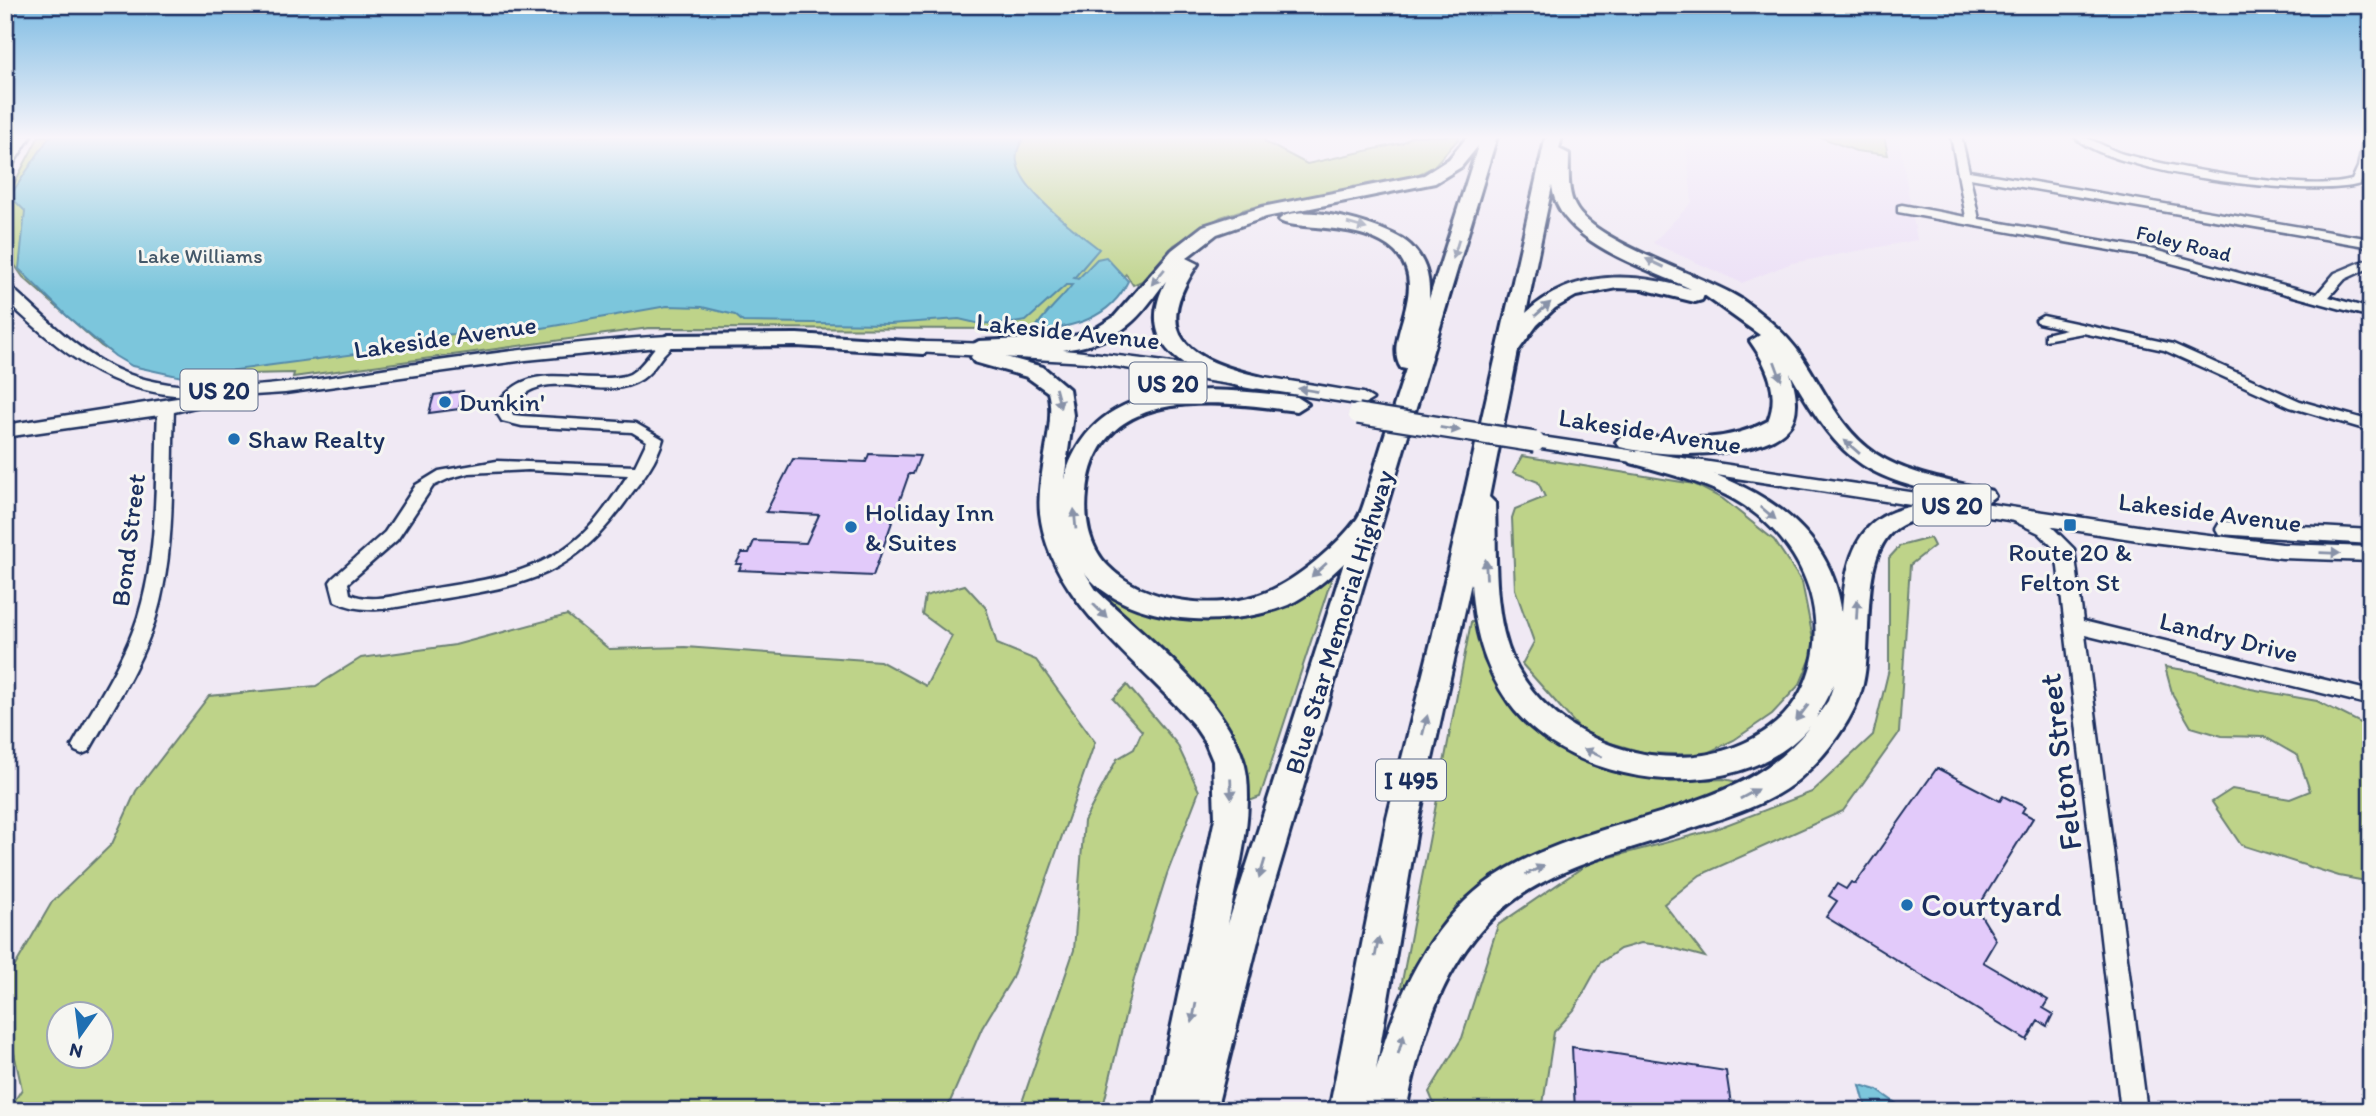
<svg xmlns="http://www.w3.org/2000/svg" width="2376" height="1116" font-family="Itim,sans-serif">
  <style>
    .built { fill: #ece0f6 }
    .green { fill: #bed389; stroke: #6c8174; stroke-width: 2; fill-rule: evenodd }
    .water { fill: #7cc6dc; stroke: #558aaa; stroke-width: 2 }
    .building { fill: #e2cafa; stroke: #1b2f5e; stroke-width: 2 }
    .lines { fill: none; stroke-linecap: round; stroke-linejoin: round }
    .minor-casing { stroke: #1b2f5e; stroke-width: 5 }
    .major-casing { stroke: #1b2f5e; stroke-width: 5 }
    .highway-casing { stroke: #1b2f5e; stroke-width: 6 }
    .minor { fill: #f6f6f2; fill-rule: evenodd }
    .major { fill: #f6f6f2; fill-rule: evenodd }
    .highway { fill: #f6f6f2; fill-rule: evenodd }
    .major-bridge-casing { stroke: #1b2f5e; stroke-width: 24; stroke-linecap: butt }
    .major-bridge { stroke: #f6f6f2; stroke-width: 19 }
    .oneway { fill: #8892a8 }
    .poi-dot { fill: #1f6fb2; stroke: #f6f6f2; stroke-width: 2.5 }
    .labels { text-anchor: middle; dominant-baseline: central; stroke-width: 6; stroke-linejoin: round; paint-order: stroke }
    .far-street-label { font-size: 21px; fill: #1b2f5e; stroke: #f6f6f2 }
    .far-park-label { font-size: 21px; fill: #445869; stroke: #f6f6f2 }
    .shield { fill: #f6f6f2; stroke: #5d6b8a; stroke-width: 2 }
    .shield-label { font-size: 24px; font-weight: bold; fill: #1b2f5e }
    .street-label { font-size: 26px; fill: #1b2f5e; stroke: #f6f6f2 }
    .poi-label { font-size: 26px; fill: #1b2f5e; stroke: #f6f6f2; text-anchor: start }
    .near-street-label { font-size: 32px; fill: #1b2f5e; stroke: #f6f6f2 }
    .near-poi-label { font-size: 32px; fill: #1b2f5e; stroke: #f6f6f2; text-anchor: start }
  </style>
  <rect width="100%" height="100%" fill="#f0e9f4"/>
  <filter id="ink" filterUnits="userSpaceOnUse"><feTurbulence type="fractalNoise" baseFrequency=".0143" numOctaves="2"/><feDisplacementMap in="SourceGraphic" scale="14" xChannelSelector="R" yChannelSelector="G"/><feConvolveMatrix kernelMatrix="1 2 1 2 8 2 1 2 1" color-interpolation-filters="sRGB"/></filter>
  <g filter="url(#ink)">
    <polygon class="built" points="1685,136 1898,136 1917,240 1792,263 1742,283 1653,243 1692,202"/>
    <g class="green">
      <polygon points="39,136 1264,136 1265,142 1307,164 1402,143 1412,136 1461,136 1433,167 1409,179 1249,208 1221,217 1174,245 1142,281 1133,285 1126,274 1090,313 1048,329 649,328 293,377 294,373 193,375 120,358 101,346 23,277 5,251 5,201"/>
      <polygon points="1818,136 1884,136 1888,155 1856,151"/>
      <polygon points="1522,456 1694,484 1723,499 1774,540 1802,582 1815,649 1800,684 1772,714 1734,740 1703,755 1646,753 1586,736 1522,664 1534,642 1515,589 1512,518 1515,509 1545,497 1538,482 1513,472"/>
      <polygon points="1930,538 1934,546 1910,565 1899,733 1843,811 1700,875 1664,904 1705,957 1661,945 1641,943 1620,949 1600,963 1574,1010 1554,1032 1542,1111 1437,1111 1429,1092 1462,1038 1498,925 1589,863 1713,830 1812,792 1873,735 1889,669 1889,558 1900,546"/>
      <polygon points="1085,573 1124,599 1264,611 1307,594 1324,577 1331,580 1260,797 1244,803 1244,784 1088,581"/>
      <path d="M965 585 986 608 997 644 1036 660 1095 742 1012 978 982 1028 946 1111H8L22 1089 12 1044 5 1046V985L8 978 52 902 112 844 136 791 209 696 316 686 361 658 455 645 567 615 609 649 685 647 880 661 926 686 952 636 922 614 925 596ZM102 1014V1056H60V1014Z"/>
      <path d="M1471 622H1477L1483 659 1505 695 1613 769 1670 782 1724 779 1747 784C1658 824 1534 834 1461 903 1437 926 1424 962 1411 992L1401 987Z"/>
      <polygon points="2165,667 2192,671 2251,689 2317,701 2371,728 2371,882 2339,876 2241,845 2212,802 2232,789 2290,799 2310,791 2298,756 2265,737 2222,736 2191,727 2173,696"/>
      <polygon points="1127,685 1177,744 1199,791 1167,874 1134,979 1102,1111 1019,1111 1074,950 1084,821 1117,759 1134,749 1142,731 1113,699"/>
    </g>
    <g class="water">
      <path d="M50 136H1025C1020 144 1015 152 1017 162 1021 191 1076 231 1099 249L1074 278 1078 279 1097 259 1106 257 1128 281C1110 320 1071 327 1033 332 1043 314 1060 301 1072 285H1066L1026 321 1007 324 976 323 959 319 890 324 743 322 735 315 702 307 667 306 531 330 439 335 386 350 182 377 132 366 115 356 67 316 19 269 25 211 10 196Z"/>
      <polygon points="1860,1085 1877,1090 1907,1111 1867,1111"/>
    </g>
    <g class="building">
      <polygon points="463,391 459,409 429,413 434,395"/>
      <polygon points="869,454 920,456 913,474 909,474 873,576 739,570 742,564 736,564 742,553 749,553 754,541 806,543 819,515 766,512 793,459 866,462"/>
      <polygon points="1937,768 2000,801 2003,796 2025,807 2022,812 2033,818 1977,909 1996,940 1983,962 2048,1000 2043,1008 2053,1014 2047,1026 2038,1021 2027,1040 1826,917 1837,901 1829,896 1837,884 1846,889 1851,882 1855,884"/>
      <polygon points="1572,1047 1726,1071 1732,1111 1575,1111"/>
    </g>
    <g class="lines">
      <defs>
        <g id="minor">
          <polygon points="1951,136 1961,136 1969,171 2371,239 2371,247 1970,178 1979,219 2150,249 2317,294 2335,273 2371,258 2371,267 2345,279 2329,297 2371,309 2371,317 2149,257 1898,212 1898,206 1902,205 1966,217"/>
          <path d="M2074 136C2091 136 2106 149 2123 154 2172 167 2306 193 2352 180L2358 167 2364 136H2371V162L2360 184C2312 199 2107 173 2074 136Z"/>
          <polygon points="2043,316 2173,344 2300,401 2371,421 2371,431 2290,407 2164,350 2083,333 2045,340 2045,334 2066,329 2038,323 2036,320"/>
          <path d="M668 337 673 338C675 345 668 349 663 355 657 363 651 373 642 379 599 407 547 359 510 408L513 415 522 416 635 423 663 439C657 460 644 477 631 494 572 580 526 585 428 601 396 607 366 616 335 601L330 582 333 578 385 532 416 485 439 471 497 461 635 466 647 441 632 432 522 426 502 421 494 408C525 364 557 379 603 378 612 378 621 378 630 374 644 366 652 349 663 338ZM528 470 628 475C613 497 599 520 578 538 535 576 478 581 423 590 400 594 372 604 350 594L348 583 397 540 433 486 450 478 469 473Z"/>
          <path d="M166 403 174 408C171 477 176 550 156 617 142 664 113 708 89 751L82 754 75 751 72 746C95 704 123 663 138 617 159 550 155 477 158 408Z"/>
          <polygon points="2020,512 2051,526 2074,549 2083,621 2371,691 2371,705 2085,635 2147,1111 2121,1111 2056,550 2039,533 2014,521 2012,517 2014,513"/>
        </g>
        <g id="major">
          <polygon points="17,136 31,136 10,169 5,170 5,154"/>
          <path d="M5 286 11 287C46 318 81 356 125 373 209 404 323 377 409 365 495 353 581 341 668 336L677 341 668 346 526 360 285 393 223 397 220 401 166 414 5 437V425L190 396C108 393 63 353 5 300Z"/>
          <path d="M923 342C1072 344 1217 369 1363 393L1373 399 1363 405 1087 362 916 352 914 348 916 344Z"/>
          <polygon points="1535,436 2144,527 2282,544 2371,547 2371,561 2282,558 2144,541 1528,446 1525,442 1528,438"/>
          <polygon points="2227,522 2371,530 2371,544 2219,534 2216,529 2219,524"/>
        </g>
        <g id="highway">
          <path d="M1468 136H1497L1262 925 1216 1111H1154L1215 818 1213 761 1205 742 1193 724C1138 659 1050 602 1040 513 1036 474 1057 424 1048 392L1027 377 974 362 971 357 975 352 968 347 979 341 1070 337 1090 332 1114 317 1172 250 1203 226 1262 207 1424 175 1449 159ZM1478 146 1429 299C1430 278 1426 260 1410 245 1393 227 1296 199 1279 220 1288 231 1368 220 1398 255 1429 291 1382 340 1401 368L1406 369C1394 406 1382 443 1371 480 1367 491 1364 509 1357 519 1338 545 1297 580 1267 592 1219 612 1145 604 1108 566 1089 547 1084 519 1087 493 1096 383 1219 401 1297 411L1308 404 1297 397C1210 387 1093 373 1064 480L1073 415 1069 389 1043 367 991 353C1037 351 1089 356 1127 326 1142 315 1154 296 1166 281 1130 351 1198 379 1254 389L1262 387 1265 382 1262 377C1195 361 1146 339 1198 264L1186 258 1217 234 1266 217 1435 183 1461 167ZM1344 563 1228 924C1237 876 1252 826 1247 777 1239 707 1144 636 1096 590L1085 573C1126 626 1230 629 1288 605 1309 595 1327 579 1344 563Z"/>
          <path d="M1546 136H1562L1559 149 1569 154C1569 171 1567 191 1575 206 1593 242 1703 275 1741 299 1764 315 1787 334 1802 357 1825 391 1840 430 1876 454 1910 476 1953 481 1992 491L1995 496 1986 503 1993 509 1989 514 1980 517C1954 517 1919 513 1897 528 1858 555 1874 641 1863 684 1855 718 1826 756 1799 779 1767 806 1724 817 1684 831 1638 847 1589 858 1545 881 1455 926 1424 1018 1406 1111H1329L1387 818 1431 642ZM1552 186C1558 243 1646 267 1691 289 1633 272 1573 269 1526 313ZM1617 288 1642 289 1695 302 1702 300 1704 295 1760 335 1750 341C1767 365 1780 392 1768 421 1724 445 1676 438 1628 435L1620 437 1616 442 1620 447C1659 457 1756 460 1787 429 1801 415 1796 389 1790 373 1845 470 1866 477 1974 501 1881 503 1848 516 1842 614 1829 509 1727 473 1639 451L1631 453 1627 458 1631 463C1663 472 1696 480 1726 495 1782 523 1821 580 1815 644 1812 674 1799 703 1776 723 1696 790 1556 752 1513 660 1492 613 1497 553 1495 503L1489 497 1518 351 1537 325 1555 308 1576 296ZM1471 583C1474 627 1483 667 1509 703 1571 789 1739 810 1810 726 1775 771 1734 788 1681 806 1628 824 1571 836 1520 862 1438 903 1400 985 1376 1070L1419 818ZM1834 684 1828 701 1816 718Z"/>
          <polygon points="797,334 923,342 934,348 923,354 797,346 668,347 657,341 668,335"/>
        </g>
      </defs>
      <use href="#minor" class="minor-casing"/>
      <use href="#major" class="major-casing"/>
      <use href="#highway" class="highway-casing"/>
      <use href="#minor" class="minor"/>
      <use href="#major" class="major"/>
      <use href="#highway" class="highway"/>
      <defs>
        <polyline id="major-bridge" points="1358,414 1535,442"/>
      </defs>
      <use href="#major-bridge" class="major-bridge-casing"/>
      <use href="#major-bridge" class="major-bridge"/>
    </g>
    <defs><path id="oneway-solid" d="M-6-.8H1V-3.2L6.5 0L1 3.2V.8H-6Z" transform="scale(1.75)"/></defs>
    <g class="oneway">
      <use href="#oneway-solid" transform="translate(1357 226) rotate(16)"/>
      <use href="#oneway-solid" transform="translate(1456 249) rotate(107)"/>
      <use href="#oneway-solid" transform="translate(1655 263) rotate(-155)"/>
      <use href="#oneway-solid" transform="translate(1158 277) rotate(130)"/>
      <use href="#oneway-solid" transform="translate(1543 309) rotate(-41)"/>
      <use href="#oneway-solid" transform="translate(1778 371) rotate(70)"/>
      <use href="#oneway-solid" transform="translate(1308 390) rotate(-171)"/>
      <use href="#oneway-solid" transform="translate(1058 398) rotate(75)"/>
      <use href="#oneway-solid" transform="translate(1450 429) rotate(9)"/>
      <use href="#oneway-solid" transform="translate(1852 447) rotate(-139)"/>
      <use href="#oneway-solid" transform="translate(1768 513) rotate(40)"/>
      <use href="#oneway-solid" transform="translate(1075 519) rotate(-95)"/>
      <use href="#oneway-solid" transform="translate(2330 553) rotate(2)"/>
      <use href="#oneway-solid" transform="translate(1486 569) rotate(-93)"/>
      <use href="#oneway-solid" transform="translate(1319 570) rotate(138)"/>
      <use href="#oneway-solid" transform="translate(1857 609) rotate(-87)"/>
      <use href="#oneway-solid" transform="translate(1100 611) rotate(45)"/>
      <use href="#oneway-solid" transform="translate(1802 713) rotate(127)"/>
      <use href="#oneway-solid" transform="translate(1425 725) rotate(-76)"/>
      <use href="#oneway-solid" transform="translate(1593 753) rotate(-157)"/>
      <use href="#oneway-solid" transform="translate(1231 789) rotate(88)"/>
      <use href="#oneway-solid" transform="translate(1749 794) rotate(-29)"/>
      <use href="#oneway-solid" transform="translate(1262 869) rotate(107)"/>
      <use href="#oneway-solid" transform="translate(1535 870) rotate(-25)"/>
      <use href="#oneway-solid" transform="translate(1377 947) rotate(-79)"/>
      <use href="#oneway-solid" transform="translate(1194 1013) rotate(101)"/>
      <use href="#oneway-solid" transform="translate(1401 1044) rotate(-74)"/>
    </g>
  </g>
  <linearGradient id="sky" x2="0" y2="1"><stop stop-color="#7dbbe3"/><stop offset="0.47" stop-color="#f8f5fa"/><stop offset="1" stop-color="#f8f5fa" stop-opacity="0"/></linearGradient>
  <rect width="2376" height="292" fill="url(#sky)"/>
  <g class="poi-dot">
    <circle cx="445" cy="402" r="7"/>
    <circle cx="234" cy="439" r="7"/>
    <rect x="2063" y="518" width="14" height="14" rx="3.5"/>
    <circle cx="851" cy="527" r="7"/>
    <circle cx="1907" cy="905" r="7"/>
  </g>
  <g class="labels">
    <g class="far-street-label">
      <text transform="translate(2184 243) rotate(14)">Foley Road</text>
    </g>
    <g class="far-park-label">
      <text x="200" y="255">Lake Williams</text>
    </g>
    <g class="shield">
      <rect x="1129.5" y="362.5" width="77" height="41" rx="5"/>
      <rect x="180.5" y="369.5" width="77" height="41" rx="5"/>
      <rect x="1913.5" y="484.5" width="77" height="41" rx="5"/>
      <rect x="1376" y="759.5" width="70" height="41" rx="5"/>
    </g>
    <g class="shield-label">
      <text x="1168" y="383">US 20</text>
      <text x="219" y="390">US 20</text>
      <text x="1952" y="505">US 20</text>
      <text x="1411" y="780">I 495</text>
    </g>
    <g class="street-label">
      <text transform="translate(1068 331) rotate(6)">Lakeside Avenue</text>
      <text transform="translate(445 337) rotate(-8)">Lakeside Avenue</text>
      <text transform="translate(1650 431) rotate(9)">Lakeside Avenue</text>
      <text transform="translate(2210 512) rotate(7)">Lakeside Avenue</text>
      <text transform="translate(128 540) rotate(-83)">Bond Street</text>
      <text transform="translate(1339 622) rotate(-73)">Blue Star Memorial Highway</text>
      <text transform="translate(2229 637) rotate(14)">Landry Drive</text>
    </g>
    <g class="poi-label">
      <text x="459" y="402">Dunkin'</text>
      <text x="248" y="439">Shaw Realty</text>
      <text x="865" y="512">Holiday Inn<tspan x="865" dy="30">&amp; Suites</tspan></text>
      <text x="2070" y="552" text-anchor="middle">Route 20 &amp;<tspan x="2070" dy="30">Felton St</tspan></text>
    </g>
    <g class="near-street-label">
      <text transform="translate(2060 762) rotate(-97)">Felton Street</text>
    </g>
    <g class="near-poi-label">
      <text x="1921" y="905">Courtyard</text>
    </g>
  </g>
  <rect width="2376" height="1116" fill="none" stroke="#f6f6f2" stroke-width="28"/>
  <rect x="14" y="14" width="2348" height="1088" fill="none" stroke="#1b2f5e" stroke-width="2.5" filter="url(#ink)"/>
  <g transform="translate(80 1035) rotate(194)"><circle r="33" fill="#f6f6f2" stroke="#9ea6b7" stroke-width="2"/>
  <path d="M0-5L12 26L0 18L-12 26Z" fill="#1f6fb2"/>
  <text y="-10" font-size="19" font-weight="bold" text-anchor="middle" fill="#1b2f5e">N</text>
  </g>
</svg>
